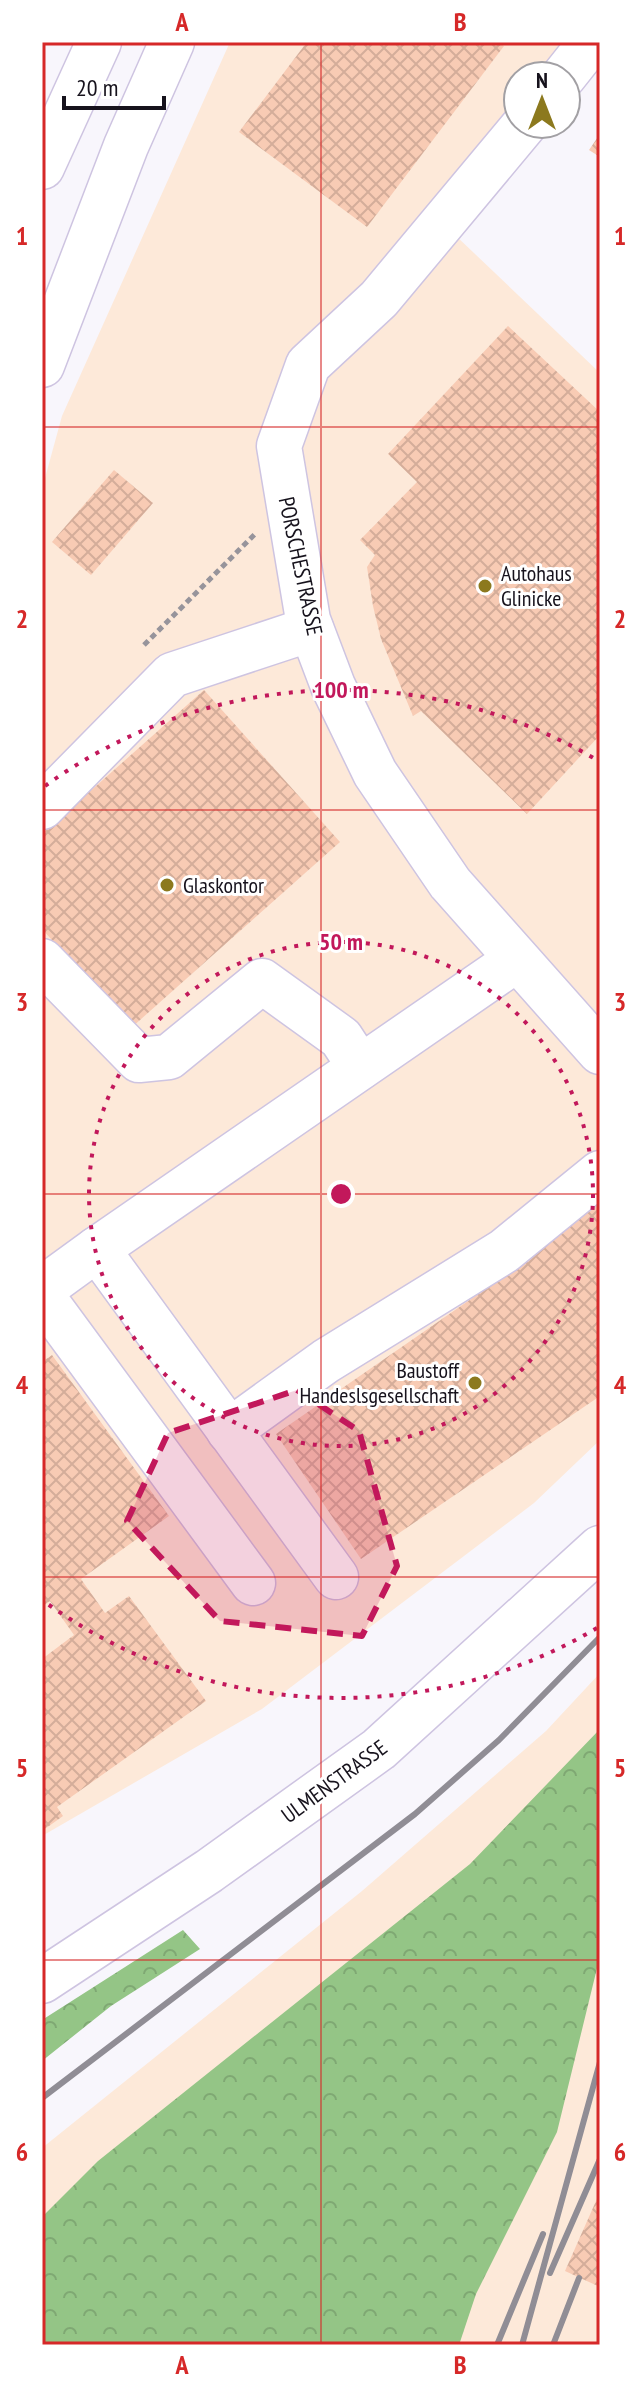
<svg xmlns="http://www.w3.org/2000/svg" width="642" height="2387" font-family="'PT Sans Narrow',sans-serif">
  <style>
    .industrial { fill: #fde9d9 }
    .forest { fill: url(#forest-crowns) }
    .building { fill: url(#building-cross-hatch) }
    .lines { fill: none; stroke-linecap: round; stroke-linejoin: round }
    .minor-casing { stroke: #cec4e1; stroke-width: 47 }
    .major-casing { stroke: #cec4e1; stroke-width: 47 }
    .path { stroke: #97949b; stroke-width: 5; stroke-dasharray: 6 4; stroke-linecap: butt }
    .minor { stroke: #fff; stroke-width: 44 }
    .major { stroke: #fff; stroke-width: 44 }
    .rail { stroke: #908d95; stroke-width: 6 }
    .marked { fill: #c2185b; fill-opacity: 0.2; stroke: #c2185b; stroke-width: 6; stroke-dasharray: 16 10; stroke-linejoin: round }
    .grid { fill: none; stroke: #d62828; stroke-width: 2; stroke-opacity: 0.55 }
    .ring { fill: none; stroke: #c2185b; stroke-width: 4; stroke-dasharray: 4 8 }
    .poi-dot { fill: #8c791e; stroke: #fff; stroke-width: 3 }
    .labels { text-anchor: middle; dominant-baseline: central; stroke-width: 6; stroke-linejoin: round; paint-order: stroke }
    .street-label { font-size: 22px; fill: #16121c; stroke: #fff }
    .poi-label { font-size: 22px; fill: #16121c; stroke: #fff; text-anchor: start }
    .centre { fill: #c2185b; stroke: #fff; stroke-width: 4 }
    .ring-label { font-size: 24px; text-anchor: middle; font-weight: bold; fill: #c2185b; stroke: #fff; stroke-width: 6; stroke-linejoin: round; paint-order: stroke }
    .neatline { fill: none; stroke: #d62828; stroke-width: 3 }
    .grid-label { font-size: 26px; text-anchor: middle; font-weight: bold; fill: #d62828 }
  </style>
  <defs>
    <pattern id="forest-crowns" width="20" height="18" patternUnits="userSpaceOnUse" patternTransform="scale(2)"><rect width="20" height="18" fill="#94c586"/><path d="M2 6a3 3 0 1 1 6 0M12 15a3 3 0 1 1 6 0" fill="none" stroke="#7fa873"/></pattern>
    <pattern id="building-cross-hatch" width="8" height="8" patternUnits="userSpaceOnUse" patternTransform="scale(2)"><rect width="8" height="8" fill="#f8cbb4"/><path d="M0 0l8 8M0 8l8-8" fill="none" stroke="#d4ad9a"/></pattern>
  </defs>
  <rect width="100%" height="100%" fill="#f8f6fc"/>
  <g class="industrial">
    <polygon points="230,42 565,42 539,76 518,76 518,104 433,214 600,373 600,1440 534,1503 262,1709 42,1836 42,489 62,416"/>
    <polygon points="600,1673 600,2345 42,2345 42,2148 362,1891 546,1731"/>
  </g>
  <g class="forest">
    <polygon points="600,1729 600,1956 557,2132 476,2294 459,2345 42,2345 42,2217 98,2161 470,1864"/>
    <polygon points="183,1930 200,1949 111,2006 42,2061 42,2020"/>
  </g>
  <g class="building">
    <polygon points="307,42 499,42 504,46 367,227 239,132"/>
    <polygon points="600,134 600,157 589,150"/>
    <polygon points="508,326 600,412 600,735 527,814 421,711 413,716 381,639 373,606 367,567 375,555 360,540 417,482 388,454"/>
    <polygon points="114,470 153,503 91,575 52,542"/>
    <polygon points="204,690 340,842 131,1028 42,929 42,834"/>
    <polygon points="598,1202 600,1396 361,1559 276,1434 523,1263"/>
    <polygon points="52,1355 169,1516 81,1579 105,1613 129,1596 206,1701 57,1807 63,1816 42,1831 42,1659 74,1635 50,1601 42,1607 42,1362"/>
    <polygon points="600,2192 600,2287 565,2271"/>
  </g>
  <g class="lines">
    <defs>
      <g id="minor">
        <polyline points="564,76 591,42"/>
        <polyline points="525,124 379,299 308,365 279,446 308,620 333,686 375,773 450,883 600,1052"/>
        <polyline points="42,807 172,675 311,629"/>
        <polyline points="42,961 139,1060 169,1057 262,981 341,1038 360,1067"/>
        <polyline points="42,1289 97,1249"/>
        <polyline points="42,1296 253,1583"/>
        <polyline points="229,1431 326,1361 504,1251 600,1173"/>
        <polyline points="336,1577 97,1249 516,960"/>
      </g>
      <g id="major">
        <polyline points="42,167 99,42"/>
        <polyline points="42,365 126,146 172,42"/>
        <polyline points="42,1981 209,1871 379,1749 600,1548"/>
      </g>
    </defs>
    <use href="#minor" class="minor-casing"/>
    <use href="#major" class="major-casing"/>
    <polyline class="path" points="144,645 256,533"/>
    <use href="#minor" class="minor"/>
    <use href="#major" class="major"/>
    <g class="rail">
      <polyline points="42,2098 415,1814 499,1740 600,1637"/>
      <polyline points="550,2273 600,2159"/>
      <polyline points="497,2345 543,2234"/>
      <polyline points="522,2345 600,2062"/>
      <polyline points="553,2345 579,2278"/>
    </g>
  </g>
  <path class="marked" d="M297 1390 359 1431 397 1566 362 1636 220 1621 127 1521 168 1433Z"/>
  <path class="grid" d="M321 42V2345M42 427H600M42 810H600M42 1194H600M42 1577H600M42 1960H600"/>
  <g class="ring">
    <circle cx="341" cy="1194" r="252"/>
    <path d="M597 1628A504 504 0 0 1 45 1602M45 786A504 504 0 0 1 597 760"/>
  </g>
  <g class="poi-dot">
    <circle cx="485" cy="586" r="8"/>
    <circle cx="167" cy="885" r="8"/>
    <circle cx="475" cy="1383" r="8"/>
  </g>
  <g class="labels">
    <g class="street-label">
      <text transform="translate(301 566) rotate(78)">PORSCHESTRASSE</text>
      <text transform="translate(334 1781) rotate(-36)">ULMENSTRASSE</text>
    </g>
    <g class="poi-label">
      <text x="501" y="573">Autohaus<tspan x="501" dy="25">Glinicke</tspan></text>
      <text x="183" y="885">Glaskontor</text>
      <text x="459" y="1370" text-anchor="end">Baustoff<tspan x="459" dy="25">Handeslsgesellschaft</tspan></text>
    </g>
  </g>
  <circle cx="341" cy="1194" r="12" class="centre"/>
  <g class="ring-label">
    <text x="341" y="698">100 m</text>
    <text x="341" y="950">50 m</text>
  </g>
  <rect width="642" height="2387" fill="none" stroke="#ffffff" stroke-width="88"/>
  <g transform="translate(542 100)"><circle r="38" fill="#ffffff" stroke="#a2a0a4" stroke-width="2"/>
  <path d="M0-6L14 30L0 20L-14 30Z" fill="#8c791e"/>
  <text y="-12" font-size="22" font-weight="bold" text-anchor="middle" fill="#16121c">N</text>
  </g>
  <path d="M64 96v12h100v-12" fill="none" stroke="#16121c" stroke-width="4"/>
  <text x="76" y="96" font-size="24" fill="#16121c" stroke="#ffffff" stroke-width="6" paint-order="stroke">20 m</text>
  <rect x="44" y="44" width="554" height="2299" class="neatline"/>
  <g class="grid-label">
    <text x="182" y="31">A</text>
    <text x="460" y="31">B</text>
    <text x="22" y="245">1</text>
    <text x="620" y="245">1</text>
    <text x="22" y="628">2</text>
    <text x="620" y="628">2</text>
    <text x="22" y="1011">3</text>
    <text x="620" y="1011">3</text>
    <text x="22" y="1394">4</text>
    <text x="620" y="1394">4</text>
    <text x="22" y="1777">5</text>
    <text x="620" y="1777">5</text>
    <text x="22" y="2161">6</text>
    <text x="620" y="2161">6</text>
    <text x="182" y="2374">A</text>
    <text x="460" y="2374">B</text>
  </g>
</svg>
